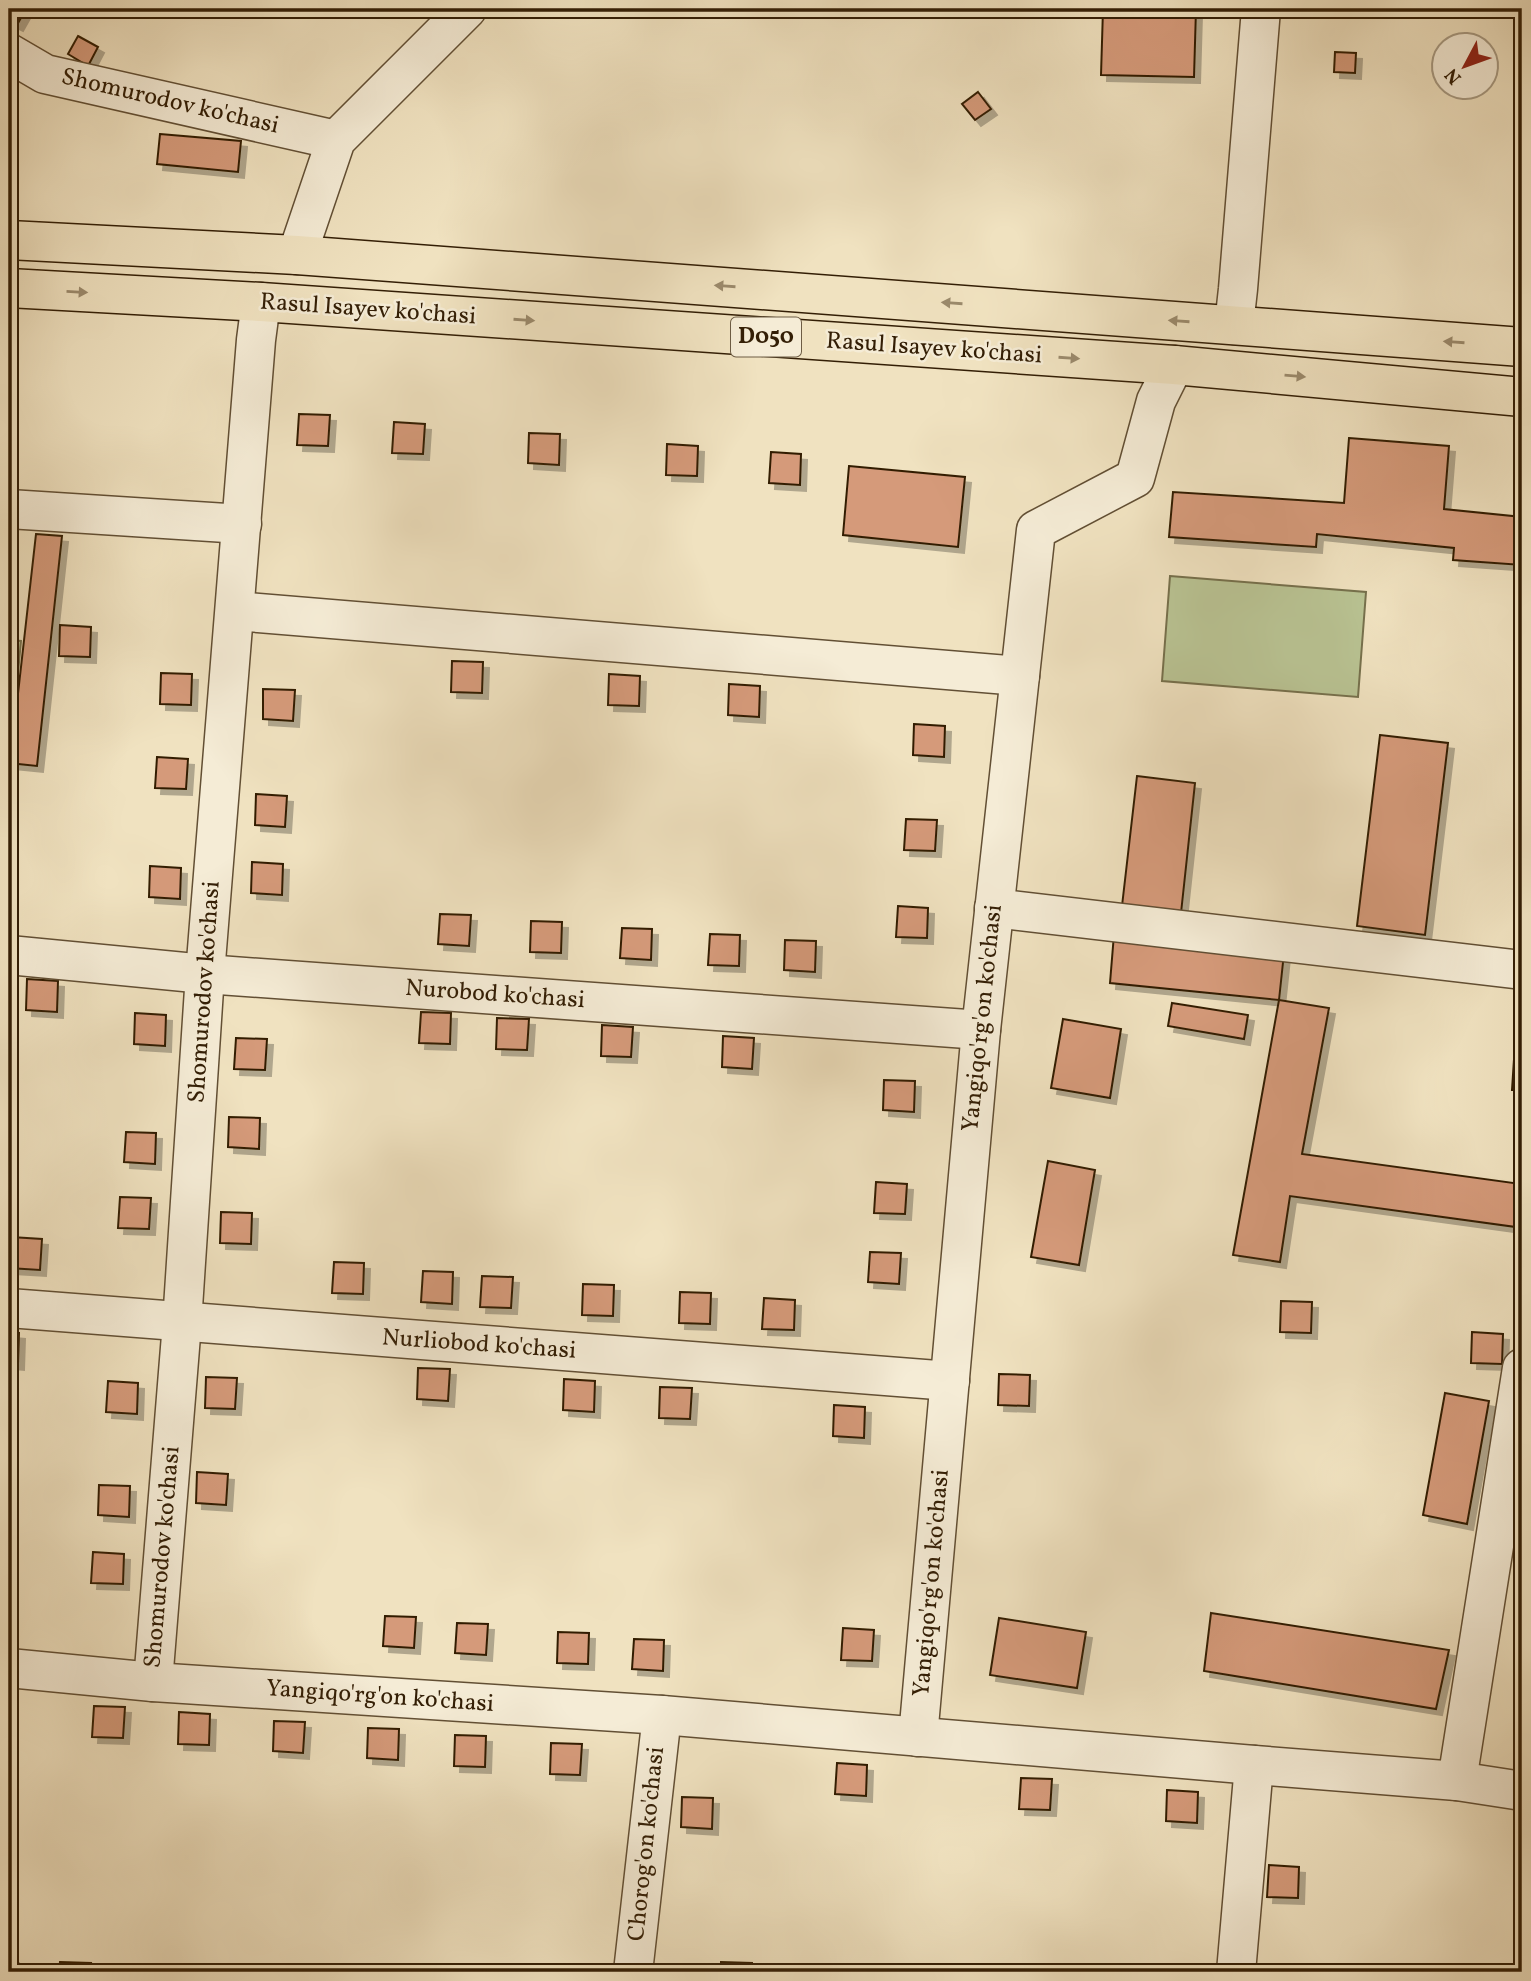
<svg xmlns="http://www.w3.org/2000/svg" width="1531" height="1981" font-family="Vollkorn,serif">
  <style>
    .green { fill: #b9c393; stroke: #76704c; stroke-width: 2 }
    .building { fill: #d59a7a; stroke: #331e05; stroke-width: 2; filter: url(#shadow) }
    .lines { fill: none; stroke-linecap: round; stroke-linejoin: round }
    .minor-casing { stroke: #624f34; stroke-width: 41 }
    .major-casing { stroke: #331e05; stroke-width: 41 }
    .minor { stroke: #f5ecd6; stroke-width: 38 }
    .major { stroke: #f0e2c0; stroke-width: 38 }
    .oneway { fill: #9b8a6c }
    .labels { text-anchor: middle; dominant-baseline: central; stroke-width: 5; stroke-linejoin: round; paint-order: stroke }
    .shield { fill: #f5ecd6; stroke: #6d5c44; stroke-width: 2 }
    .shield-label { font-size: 23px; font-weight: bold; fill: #331e05 }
    .street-label { font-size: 24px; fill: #331e05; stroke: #f5ecd6 }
  </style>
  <defs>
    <filter id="shadow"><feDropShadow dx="6" dy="6" stdDeviation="0" flood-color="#0004"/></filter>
  </defs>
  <rect width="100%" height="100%" fill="#f0e2c0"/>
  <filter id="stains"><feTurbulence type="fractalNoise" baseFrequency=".00286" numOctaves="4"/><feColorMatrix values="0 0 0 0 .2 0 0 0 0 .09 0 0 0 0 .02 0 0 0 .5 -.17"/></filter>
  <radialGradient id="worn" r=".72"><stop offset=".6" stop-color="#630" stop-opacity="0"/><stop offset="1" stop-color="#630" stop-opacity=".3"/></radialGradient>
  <g class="green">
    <polygon points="1170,576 1366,592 1358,697 1162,681"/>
    <polygon points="9,640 21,641 18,673 9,672"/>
    <polygon points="9,681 17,682 13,714 9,714"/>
  </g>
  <g class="building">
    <polygon points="9,9 26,9 17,25 9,21"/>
    <polygon points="1103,9 1196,9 1194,77 1101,75"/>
    <polygon points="78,36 98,47 88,66 68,54"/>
    <polygon points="1335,52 1356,53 1355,73 1334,72"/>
    <polygon points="978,92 991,109 975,120 962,104"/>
    <polygon points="160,134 241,141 238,172 157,164"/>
    <polygon points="299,414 330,415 328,446 297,445"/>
    <polygon points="394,422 425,424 423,454 392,453"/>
    <polygon points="529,433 560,434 559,465 528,463"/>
    <polygon points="1349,438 1449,446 1444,509 1522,517 1522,565 1453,560 1454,548 1317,534 1316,547 1169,537 1173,492 1344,503"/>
    <polygon points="667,444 698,446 697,476 666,475"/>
    <polygon points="771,452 801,454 800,485 769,483"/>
    <polygon points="849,466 965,477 958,547 843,535"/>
    <polygon points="36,534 62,536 37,766 9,763 9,719 15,720"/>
    <polygon points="60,625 91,627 90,657 59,656"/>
    <polygon points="452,661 483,662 482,693 451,692"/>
    <polygon points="161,673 192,674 191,705 160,704"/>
    <polygon points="609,674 640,676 639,706 608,705"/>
    <polygon points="729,684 760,686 759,717 728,715"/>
    <polygon points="263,689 295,690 293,721 263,719"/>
    <polygon points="914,724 945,726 944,757 913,755"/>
    <polygon points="1380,735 1448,743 1425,935 1357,926"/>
    <polygon points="157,757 188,759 186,789 155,788"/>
    <polygon points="1137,776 1195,783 1181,913 1122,906"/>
    <polygon points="256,794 287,796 285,827 255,825"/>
    <polygon points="906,819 937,820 935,851 904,850"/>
    <polygon points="252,862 283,864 282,895 251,893"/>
    <polygon points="150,866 181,868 180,899 149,897"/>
    <polygon points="898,906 928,908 927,938 896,937"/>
    <polygon points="440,914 471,915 469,946 438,944"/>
    <polygon points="531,921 562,922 561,953 530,952"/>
    <polygon points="622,928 652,929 651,960 620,958"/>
    <polygon points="710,934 740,935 739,966 708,965"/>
    <polygon points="1114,934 1284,953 1279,1000 1110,983"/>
    <polygon points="785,940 816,941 815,972 784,970"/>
    <polygon points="27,979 58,981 57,1012 26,1010"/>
    <polygon points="1279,1000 1329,1008 1302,1154 1521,1184 1516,1227 1290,1196 1280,1262 1233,1255"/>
    <polygon points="1172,1003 1248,1015 1244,1039 1168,1026"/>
    <polygon points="421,1012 451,1013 450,1044 419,1043"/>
    <polygon points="135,1013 166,1015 165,1046 134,1044"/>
    <polygon points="497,1018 529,1019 527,1050 496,1049"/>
    <polygon points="1063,1019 1121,1029 1110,1098 1051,1088"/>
    <polygon points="602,1025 633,1027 631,1057 601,1056"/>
    <polygon points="723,1036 754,1038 752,1069 722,1067"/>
    <polygon points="236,1038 267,1039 265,1070 234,1069"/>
    <polygon points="1514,1059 1522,1060 1522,1090 1512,1090"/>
    <polygon points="884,1080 915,1081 914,1112 883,1110"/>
    <polygon points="229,1117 260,1118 259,1149 228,1147"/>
    <polygon points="126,1132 156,1133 155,1164 124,1162"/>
    <polygon points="1048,1161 1095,1170 1079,1265 1031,1257"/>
    <polygon points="876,1182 907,1184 905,1214 874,1213"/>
    <polygon points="120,1197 151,1198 149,1229 118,1228"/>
    <polygon points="221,1212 252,1213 251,1244 220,1243"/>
    <polygon points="11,1237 42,1239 40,1270 9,1268"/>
    <polygon points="870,1252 901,1253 899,1284 868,1282"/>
    <polygon points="334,1262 364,1263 363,1294 332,1293"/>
    <polygon points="423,1271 453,1272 452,1304 421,1302"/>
    <polygon points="482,1276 513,1277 511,1308 480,1307"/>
    <polygon points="583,1284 614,1285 613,1316 582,1315"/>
    <polygon points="680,1292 711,1293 710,1324 679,1323"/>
    <polygon points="764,1298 795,1300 794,1330 762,1329"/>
    <polygon points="1281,1301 1312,1302 1311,1333 1280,1332"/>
    <polygon points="9,1332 19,1333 18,1364 9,1363"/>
    <polygon points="1472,1332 1503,1334 1502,1364 1471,1363"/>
    <polygon points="418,1368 450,1369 448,1401 417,1399"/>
    <polygon points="999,1374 1030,1375 1029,1406 998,1405"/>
    <polygon points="206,1377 237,1378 235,1409 205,1408"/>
    <polygon points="564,1379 595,1381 594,1412 563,1410"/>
    <polygon points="108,1381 138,1383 137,1414 106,1412"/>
    <polygon points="660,1387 692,1388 690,1419 659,1418"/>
    <polygon points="1445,1393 1489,1401 1467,1524 1423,1515"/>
    <polygon points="834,1405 865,1407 864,1438 833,1436"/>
    <polygon points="197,1472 228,1474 226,1505 196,1503"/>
    <polygon points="99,1485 130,1486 129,1517 98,1515"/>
    <polygon points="93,1552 124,1554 123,1584 91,1583"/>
    <polygon points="1211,1613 1449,1650 1436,1709 1204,1671"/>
    <polygon points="385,1616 416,1617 414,1648 383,1646"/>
    <polygon points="999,1618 1086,1632 1077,1688 990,1675"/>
    <polygon points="457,1623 488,1624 486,1655 455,1653"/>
    <polygon points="843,1628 874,1630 872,1661 841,1660"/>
    <polygon points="558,1632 589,1633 588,1664 557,1663"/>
    <polygon points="634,1639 664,1640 663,1671 632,1669"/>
    <polygon points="9,1698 11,1698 10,1729 9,1729"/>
    <polygon points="94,1706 125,1707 123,1738 92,1737"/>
    <polygon points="179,1712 210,1714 209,1745 178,1744"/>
    <polygon points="274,1721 305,1722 303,1753 273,1751"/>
    <polygon points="368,1728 399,1729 398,1760 367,1758"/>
    <polygon points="455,1735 486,1736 485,1767 454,1766"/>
    <polygon points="551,1743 582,1744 580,1775 550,1774"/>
    <polygon points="837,1763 867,1765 866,1796 835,1794"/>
    <polygon points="1021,1778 1052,1779 1050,1810 1019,1809"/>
    <polygon points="1167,1790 1198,1792 1197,1823 1166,1821"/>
    <polygon points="682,1797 713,1798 712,1829 681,1827"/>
    <polygon points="1269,1865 1299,1867 1298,1898 1267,1897"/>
    <polygon points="9,1957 13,1957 12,1972 9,1972"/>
    <polygon points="60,1962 91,1963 90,1972 59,1972"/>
    <polygon points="721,1962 752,1963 752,1972 721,1972"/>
  </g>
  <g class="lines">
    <defs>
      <g id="minor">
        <polyline points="9,53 45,74 336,140"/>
        <polyline points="297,255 336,140 467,9"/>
        <polyline points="1234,325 1238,289 1261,9"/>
        <polyline points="9,509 242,524"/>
        <polyline points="235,611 1020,676"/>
        <polyline points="994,908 1522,970"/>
        <polyline points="9,955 205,974 981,1030"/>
        <polyline points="9,1308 950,1381"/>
        <polyline points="9,1668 153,1682 662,1715 1254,1765 1457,1781 1522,1791"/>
        <polyline points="153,1682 182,1323 205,974 256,340 261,302"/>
        <polyline points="918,1737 981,1030 1036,530 1135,478 1156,401 1174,365"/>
        <polyline points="1457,1781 1522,1368"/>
        <polyline points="633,1972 662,1715"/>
        <polyline points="1236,1972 1254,1765"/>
      </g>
      <g id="major">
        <polyline points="9,240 297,255 1522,347"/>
        <polyline points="9,288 261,302 1174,365 1522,397"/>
      </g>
    </defs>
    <use href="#minor" class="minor-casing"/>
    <use href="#major" class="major-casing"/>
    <use href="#minor" class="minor"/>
    <use href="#major" class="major"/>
  </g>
  <defs><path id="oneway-solid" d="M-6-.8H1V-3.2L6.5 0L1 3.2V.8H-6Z" transform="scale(1.75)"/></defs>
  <g class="oneway">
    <use href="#oneway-solid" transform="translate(725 286) rotate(-176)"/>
    <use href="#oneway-solid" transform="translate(77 292) rotate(3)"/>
    <use href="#oneway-solid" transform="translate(952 303) rotate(-176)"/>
    <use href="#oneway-solid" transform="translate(524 320) rotate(4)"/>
    <use href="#oneway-solid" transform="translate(1179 321) rotate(-176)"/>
    <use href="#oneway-solid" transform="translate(1454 342) rotate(-176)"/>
    <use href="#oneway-solid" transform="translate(1069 358) rotate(4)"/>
    <use href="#oneway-solid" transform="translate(1295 376) rotate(5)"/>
  </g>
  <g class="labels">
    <rect class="shield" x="731" y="317.5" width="70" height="39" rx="5"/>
    <g class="shield-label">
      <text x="766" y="337">D050</text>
    </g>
    <g class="street-label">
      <text transform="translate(170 102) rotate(13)">Shomurodov ko'chasi</text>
      <text transform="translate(368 310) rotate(4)">Rasul Isayev ko'chasi</text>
      <text transform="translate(934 349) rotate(4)">Rasul Isayev ko'chasi</text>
      <text transform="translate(205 992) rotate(-86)">Shomurodov ko'chasi</text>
      <text transform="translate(495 995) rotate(4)">Nurobod ko'chasi</text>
      <text transform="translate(983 1018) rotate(-84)">Yangiqo'rg'on ko'chasi</text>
      <text transform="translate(479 1345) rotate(4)">Nurliobod ko'chasi</text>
      <text transform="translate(163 1557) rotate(-85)">Shomurodov ko'chasi</text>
      <text transform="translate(932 1583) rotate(-85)">Yangiqo'rg'on ko'chasi</text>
      <text transform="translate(380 1697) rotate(4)">Yangiqo'rg'on ko'chasi</text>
      <text transform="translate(647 1844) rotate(-84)">Chorog'on ko'chasi</text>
    </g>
  </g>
  <rect width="1531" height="1981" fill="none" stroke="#f0e2c0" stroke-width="35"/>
  <rect x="10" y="10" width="1510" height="1960" fill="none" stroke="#331e05" stroke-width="3.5"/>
  <rect x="18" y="18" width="1496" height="1946" fill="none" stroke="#331e05" stroke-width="2"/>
  <g transform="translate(1465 66) rotate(229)"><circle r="33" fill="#f5ecd6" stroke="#a79a82" stroke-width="2"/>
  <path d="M0-5L12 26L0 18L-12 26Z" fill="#8f2418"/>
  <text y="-10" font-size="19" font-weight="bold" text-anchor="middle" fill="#331e05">N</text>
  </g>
  <rect width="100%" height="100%" filter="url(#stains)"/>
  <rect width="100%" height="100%" fill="url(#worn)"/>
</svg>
